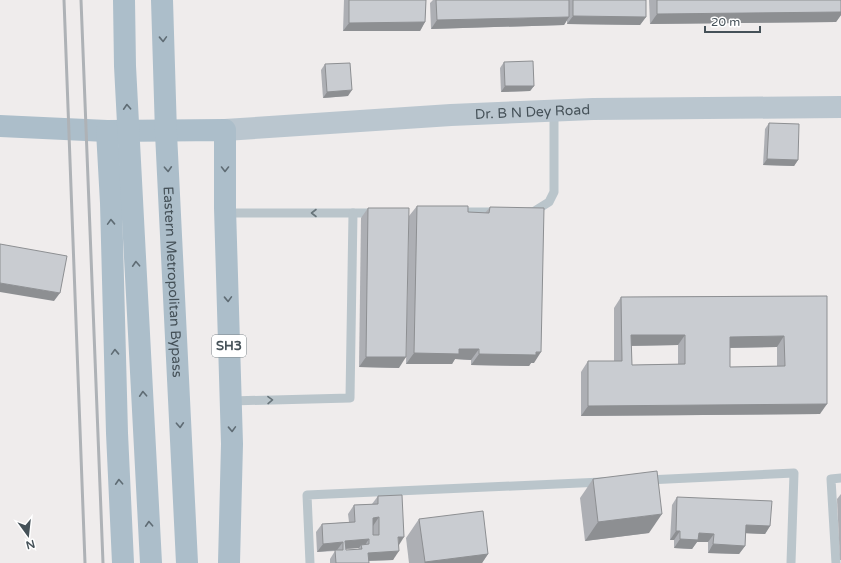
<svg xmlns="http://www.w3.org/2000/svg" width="841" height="563" font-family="'Varela Round',sans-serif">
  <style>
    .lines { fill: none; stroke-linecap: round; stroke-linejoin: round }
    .lane { stroke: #bac5cb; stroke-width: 9 }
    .secondary { stroke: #bac6cf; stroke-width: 22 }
    .primary { stroke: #acbeca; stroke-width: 22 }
    .rail { stroke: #aeb2b6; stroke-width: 3 }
    .primary-bridge { stroke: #acbeca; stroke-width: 22 }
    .wall { fill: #adafb4; fill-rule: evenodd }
    .shaded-wall { fill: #8d8f92 }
    .building { fill: #c9ccd1; stroke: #8d8f92; fill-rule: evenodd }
    .oneway { stroke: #5f6c74 }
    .oneway2 { stroke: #68747a }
    .labels { text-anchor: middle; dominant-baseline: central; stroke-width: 4; stroke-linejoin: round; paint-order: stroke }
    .shield { fill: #fff; stroke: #7d858a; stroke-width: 1 }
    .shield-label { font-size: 13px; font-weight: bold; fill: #455158 }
    .street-label { font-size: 14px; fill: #455158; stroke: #fff }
  </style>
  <rect width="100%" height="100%" fill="#efecec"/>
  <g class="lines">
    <g class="lane">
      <polyline points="457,212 498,212"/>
      <polyline points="529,212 533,212 549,202 554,192 554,111"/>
      <polyline points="225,213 376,213"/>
      <polyline points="231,401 350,398 353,213"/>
      <polyline points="647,480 794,473 791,563"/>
      <polyline points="310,563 307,495 602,482"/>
      <polyline points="836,563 831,479 841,478"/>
    </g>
    <path class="secondary" id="s1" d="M225 130 451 115 593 109 841 107"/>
    <g class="primary">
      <polyline points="0,126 107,131 225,130 225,208 232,444 229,563"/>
      <polyline points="107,131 111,203 117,433 123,563"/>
    </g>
    <g class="rail">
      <polyline points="64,0 85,563"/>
      <polyline points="81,0 103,563"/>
    </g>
    <g class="primary-bridge">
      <polyline points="124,0 125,66 151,563"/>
      <path id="s2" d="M162 0 166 133 187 563"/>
    </g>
  </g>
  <g class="wall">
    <polygon points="344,0 426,0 425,22 420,31 343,31"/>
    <polygon points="433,0 646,0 646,17 640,25 567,24 567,20 564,25 431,29 430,3"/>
    <polygon points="649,0 841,0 841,15 836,22 650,24"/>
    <polygon points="504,62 534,86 530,91 501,92 500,68"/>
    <polygon points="325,64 348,96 323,98 321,70"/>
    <polygon points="769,123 798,160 794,166 763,165 765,129"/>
    <polygon points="417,206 468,212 485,213 490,207 534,363 531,363 529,366 471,365 471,360 455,359 452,364 406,364 409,216"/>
    <polygon points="368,208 399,368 359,367 361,218"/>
    <path d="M827 296 820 414 581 416V372L588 361H614V308L621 297ZM678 345V364L632 365 631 346ZM777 347V366L730 367V348Z"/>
    <polygon points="593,479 649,533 585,541 580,498"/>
    <polygon points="841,494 841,560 840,560 837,499"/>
    <path d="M378 496 399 545 393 560 368 561 369 563H330V559L335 551 317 552 316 532 322 524 349 522 348 514 354 505 372 504ZM359 548 358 549 346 550 345 549Z"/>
    <polygon points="677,497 770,526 765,534 746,533 745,546 739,554 708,553 708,542 697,542 692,549 674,548 674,540 670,540 672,505"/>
    <polygon points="419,519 488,554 482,563 409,563 406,538"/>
  </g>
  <g class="shaded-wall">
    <polygon points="841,12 841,15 836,22 650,24 657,14"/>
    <polygon points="573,16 646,17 640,25 567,24"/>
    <polygon points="569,17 564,25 431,29 437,20"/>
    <polygon points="425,22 420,31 343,31 349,23"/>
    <polygon points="505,86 534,86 530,91 501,92"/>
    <polygon points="352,90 348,96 323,98 327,92"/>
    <polygon points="767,159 798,160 794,166 763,165"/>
    <polygon points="0,283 60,293 54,301 0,292"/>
    <polygon points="631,335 685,335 678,345 624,346"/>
    <polygon points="784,336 777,347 723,348 730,337"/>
    <polygon points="459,349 479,349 471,360 455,359 452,364 406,364 414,353"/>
    <polygon points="541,352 534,363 531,363 529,366 471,365 479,354"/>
    <polygon points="366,357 406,357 399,368 359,367"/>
    <polygon points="827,404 820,414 581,416 588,406"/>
    <polygon points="662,514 649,533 585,541 598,522"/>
    <polygon points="379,517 373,526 373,518"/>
    <polygon points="746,525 770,526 765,534 740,533"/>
    <polygon points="676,531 680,531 674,540 670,540"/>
    <polygon points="699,533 714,534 708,542 697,542 692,549 674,548 680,539"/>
    <polygon points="398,537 404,537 399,545"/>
    <polygon points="369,539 363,548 361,545 359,548 343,549 345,541"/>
    <polygon points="343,542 337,550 317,552 323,544"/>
    <polygon points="713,544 745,546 739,554 708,553"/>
    <polygon points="399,551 393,560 362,561 368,553"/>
    <polygon points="488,554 482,563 424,563 425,562"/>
  </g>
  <g class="building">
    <polygon points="349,0 426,0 425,22 349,23"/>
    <polygon points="436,0 569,0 569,17 437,20"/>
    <polygon points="573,0 646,0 646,17 573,16"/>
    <polygon points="657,0 841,0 841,12 657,14"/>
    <polygon points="533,61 534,86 505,86 504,62"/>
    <polygon points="350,63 352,90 327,92 325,64"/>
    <polygon points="769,123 799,124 798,160 767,159"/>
    <polygon points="417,206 468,206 468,212 489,213 490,207 544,208 541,352 536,352 536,355 479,354 479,349 459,349 459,354 414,353"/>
    <polygon points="368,208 409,208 406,357 366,357"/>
    <polygon points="0,244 67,256 60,293 0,283"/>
    <path d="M827 296V404L588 406V361H622L621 297ZM631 335H685V364L632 365ZM784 336 785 366 730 367V337Z"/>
    <polygon points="657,471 662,514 598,522 593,479"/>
    <path d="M402 495 404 537H398L399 551 368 553 369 563H336L335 550H343V542L323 544 322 524 355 522 354 505 378 504V496ZM379 517V535H373V518ZM369 539V544L361 545 362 549 346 550 345 541Z"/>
    <polygon points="677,497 772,501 770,526 746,525 745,546 713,544 714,534 699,533 698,540 680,539 680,531 676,531"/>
    <polygon points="483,511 488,554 425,562 419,519"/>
  </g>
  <defs><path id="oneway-chevron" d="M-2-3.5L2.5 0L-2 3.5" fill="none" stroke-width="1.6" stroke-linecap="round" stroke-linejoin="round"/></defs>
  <g class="oneway">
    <use href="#oneway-chevron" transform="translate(163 39) rotate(88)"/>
    <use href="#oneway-chevron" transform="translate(127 107) rotate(-93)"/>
    <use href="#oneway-chevron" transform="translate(168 169) rotate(87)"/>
    <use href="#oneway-chevron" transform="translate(225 169) rotate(90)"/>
    <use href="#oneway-chevron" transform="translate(111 222) rotate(-92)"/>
    <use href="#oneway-chevron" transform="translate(136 264) rotate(-93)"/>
    <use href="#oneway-chevron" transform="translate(228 299) rotate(88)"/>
    <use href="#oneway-chevron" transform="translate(115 352) rotate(-92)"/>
    <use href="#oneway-chevron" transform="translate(143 394) rotate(-93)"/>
    <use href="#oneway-chevron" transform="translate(180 425) rotate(87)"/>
    <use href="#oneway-chevron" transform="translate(232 429) rotate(88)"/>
    <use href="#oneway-chevron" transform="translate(119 482) rotate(-93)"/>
    <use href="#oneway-chevron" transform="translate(149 524) rotate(-93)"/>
  </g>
  <g class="oneway2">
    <use href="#oneway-chevron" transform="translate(314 213) rotate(180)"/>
    <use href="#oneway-chevron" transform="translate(270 400) rotate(-1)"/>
  </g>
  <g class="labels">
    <rect class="shield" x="212" y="335" width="34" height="22" rx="3"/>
    <g class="shield-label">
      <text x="229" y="346">SH3</text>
    </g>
    <g class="street-label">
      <text stroke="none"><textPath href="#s1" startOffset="308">Dr. B N Dey Road</textPath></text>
      <text stroke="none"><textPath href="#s2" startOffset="282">Eastern Metropolitan Bypass</textPath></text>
    </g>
  </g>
  <g transform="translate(28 535) rotate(165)" stroke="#ffffff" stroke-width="3" paint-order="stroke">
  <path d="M0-3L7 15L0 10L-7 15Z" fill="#455158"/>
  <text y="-6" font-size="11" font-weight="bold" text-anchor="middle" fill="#455158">N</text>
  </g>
  <path d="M705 26v6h55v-6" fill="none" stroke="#455158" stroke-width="2"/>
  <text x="711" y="26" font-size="12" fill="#455158" stroke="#ffffff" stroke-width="3" paint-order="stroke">20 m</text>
</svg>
